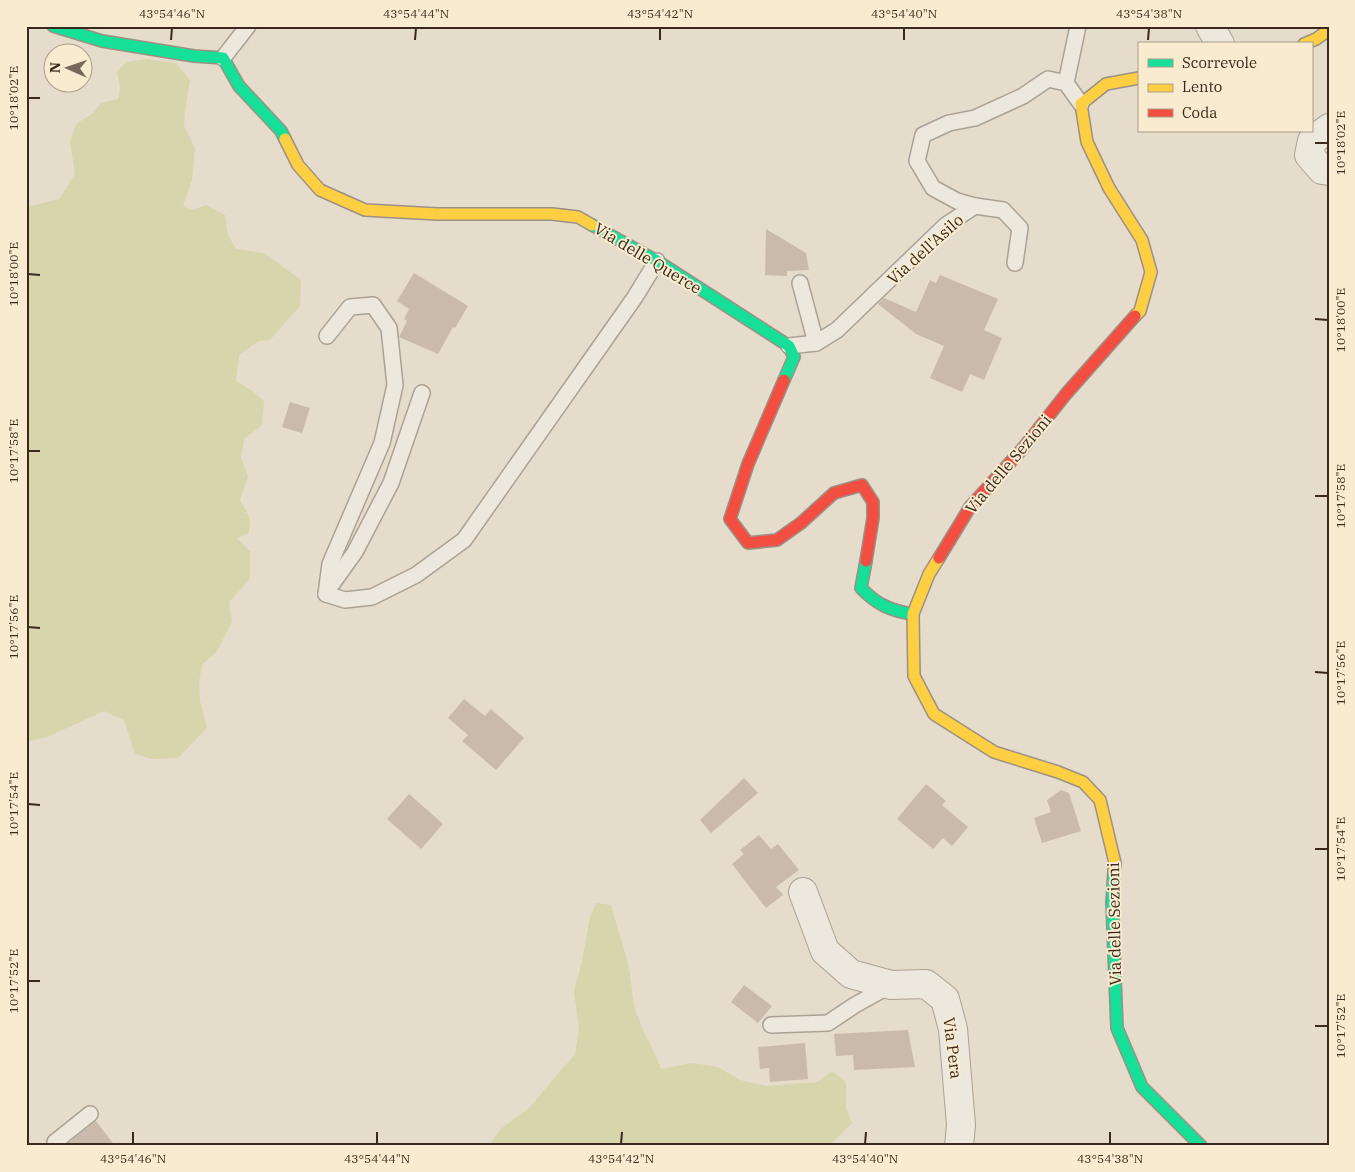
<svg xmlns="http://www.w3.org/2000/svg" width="1355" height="1172" font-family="'IBM Plex Serif',serif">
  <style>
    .green { fill: #d7d5ac }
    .building { fill: #cabaac }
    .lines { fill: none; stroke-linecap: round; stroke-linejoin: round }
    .lane-casing { stroke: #aba195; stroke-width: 18 }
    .street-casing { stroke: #aba195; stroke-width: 30 }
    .fast-casing { stroke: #9a9185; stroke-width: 14 }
    .slow-casing { stroke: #9a9185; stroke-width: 14 }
    .jam-casing { stroke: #9a9185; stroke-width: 14 }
    .lane { stroke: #ede8de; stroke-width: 15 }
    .street { stroke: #ede8de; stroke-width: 28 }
    .fast { stroke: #16e098; stroke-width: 11 }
    .slow { stroke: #ffcf43; stroke-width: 11 }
    .jam { stroke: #f24e42; stroke-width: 11 }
    .ticks { fill: none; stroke: #3a291c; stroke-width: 2 }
    .labels { text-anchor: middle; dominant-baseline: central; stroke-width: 4; stroke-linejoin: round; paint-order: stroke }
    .street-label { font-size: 16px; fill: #3a291c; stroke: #f8ebd0 }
    .neatline { fill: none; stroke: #3a291c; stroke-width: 2 }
    .ticks-label { font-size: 12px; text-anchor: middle; fill: #3a291c }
  </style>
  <rect width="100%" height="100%" fill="#e6dccb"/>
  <g class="green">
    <polygon points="147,59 176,63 190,80 185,111 184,126 195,148 192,180 183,206 193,210 206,205 225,215 228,235 236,249 264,253 301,280 300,306 270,340 259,341 239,355 236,381 251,390 264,401 262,425 244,439 241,457 248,477 240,500 250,518 249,533 237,538 250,551 250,579 229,602 232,622 217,651 202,665 199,682 200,701 207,728 178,758 152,759 135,754 124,720 104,711 47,737 26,742 26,207 59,199 75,174 70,142 76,124 92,114 101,103 118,99 120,88 117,72 126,62"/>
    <polygon points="596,903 611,905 629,967 634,1006 643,1030 656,1056 661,1069 692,1063 718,1067 740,1080 766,1086 818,1082 832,1071 846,1082 846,1108 852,1123 829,1146 488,1146 502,1128 529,1108 575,1054 579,1028 574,991 582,961 590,917"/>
  </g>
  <g class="building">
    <polygon points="766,229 806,253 809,270 787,271 787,276 765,275"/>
    <polygon points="414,273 468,306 455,328 453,327 438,354 399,337 407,321 404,319 409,309 397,301"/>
    <polygon points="940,275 998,299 984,330 1002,338 984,380 970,374 962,392 930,378 944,346 916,334 878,304 884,298 916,312 930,280 936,283"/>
    <polygon points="290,402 310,408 302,433 282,427"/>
    <polygon points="464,699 485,716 491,709 524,738 496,770 462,741 468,735 448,718"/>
    <polygon points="744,778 758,793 711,833 700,820"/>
    <polygon points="926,784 946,801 942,805 968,827 952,846 943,838 933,849 897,819"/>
    <polygon points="1061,790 1069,793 1081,831 1042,843 1034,818 1051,812 1047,800"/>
    <polygon points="409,794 443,824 421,849 387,819"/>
    <polygon points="759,835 771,849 778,844 799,870 776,887 783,895 766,908 732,864 744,854 740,850"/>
    <polygon points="744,985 772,1006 758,1023 731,1002"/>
    <polygon points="908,1030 915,1067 854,1070 853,1055 836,1056 834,1034"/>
    <polygon points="805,1043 808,1079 770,1082 769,1068 760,1069 758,1047"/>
    <polygon points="96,1121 115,1146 67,1146 67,1144"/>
  </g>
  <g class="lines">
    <defs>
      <g id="lane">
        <polyline points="223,58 248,26"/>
        <polyline points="1066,83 1078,26"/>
        <polyline points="975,206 1003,210 1020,228 1015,263"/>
        <polyline points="800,283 816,343"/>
        <polyline points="789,346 816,343 837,330 946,225 975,206 957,201 933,188 917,161 923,135 949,123 975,118 1023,96 1048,79 1066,83 1081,104"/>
        <polyline points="327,591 355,552 391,483 422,393"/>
        <polyline points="326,594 345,600 372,597 416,575 464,540 635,297 657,261"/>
        <polyline points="326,594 330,564 382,443 395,385 389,328 373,305 350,307 327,336"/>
        <polyline points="771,1025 828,1023 855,1005 891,985"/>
        <polyline points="58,1146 55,1142 90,1114"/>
      </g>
      <g id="street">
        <polyline points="1210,26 1220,44"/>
        <polyline points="1329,128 1312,141 1309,155 1322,170 1329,171"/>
        <polyline points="803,892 825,951 851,974 891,985 926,984 945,999 953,1029 961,1125 959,1146"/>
      </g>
      <g id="fast">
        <polyline points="53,26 102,41 194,56 223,58 239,86 281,131 285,139"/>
        <polyline points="592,225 657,261 789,346 794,357 784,380"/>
        <path d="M866 561 861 588C876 604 891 611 913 614"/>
        <polyline points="1114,871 1112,902 1117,1028 1142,1087 1201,1146"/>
      </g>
      <g id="slow">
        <polyline points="1304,44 1316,39 1329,30"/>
        <polyline points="285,139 298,165 320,190 365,210 437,214 552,214 578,217 592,225"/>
        <polyline points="1135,316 1140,311 1151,272 1142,240 1109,188 1087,142 1081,104 1106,84 1139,78"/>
        <polyline points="939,558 929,574 913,614 914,676 934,714 994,752 1058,772 1083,782 1100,800 1115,863 1114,871"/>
      </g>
      <g id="jam">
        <polyline points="784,380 748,464 730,519 748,543 777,540 801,523 834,493 862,485 873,502 873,518 866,561"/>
        <polyline points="939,558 970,507 1024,447 1066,394 1135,316"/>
      </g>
    </defs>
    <use href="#lane" class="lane-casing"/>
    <use href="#street" class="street-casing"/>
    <use href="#fast" class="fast-casing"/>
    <use href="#slow" class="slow-casing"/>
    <use href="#jam" class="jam-casing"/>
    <use href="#lane" class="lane"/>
    <use href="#street" class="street"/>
    <use href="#fast" class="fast"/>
    <use href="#slow" class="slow"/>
    <use href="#jam" class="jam"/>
  </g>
  <path class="ticks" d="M171 40 172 28M415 40 416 28M660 40V28M904 40V28M1148 40 1149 28M28 98H40M1315 143H1328M28 274 40 275M1315 319 1328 320M28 451H40M1315 496H1328M28 627 40 628M1315 672 1328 673M28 804 40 805M1315 849H1328M28 981H40M1315 1026H1328M133 1144V1132M377 1144V1132M621 1144 622 1132M865 1144 866 1132M1110 1144V1132"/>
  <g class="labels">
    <g class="street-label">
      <text transform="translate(925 249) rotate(-42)">Via dell'Asilo</text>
      <text transform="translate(648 258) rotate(31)">Via delle Querce</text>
      <text transform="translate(1008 464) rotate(-50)">Via delle Sezioni</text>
      <text transform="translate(1114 924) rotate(-91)">Via delle Sezioni</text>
      <text transform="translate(953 1048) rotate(83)">Via Pera</text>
    </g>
  </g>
  <rect width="1355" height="1172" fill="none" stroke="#f8ebd0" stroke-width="55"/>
  <rect x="1138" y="42" width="175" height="90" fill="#f8ebd0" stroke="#ac9d88"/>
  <rect x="1148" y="59" width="25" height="8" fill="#16e098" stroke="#ac9d88"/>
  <text x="1182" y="68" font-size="15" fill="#3a291c">Scorrevole</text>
  <rect x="1148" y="84" width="25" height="8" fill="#ffcf43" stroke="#ac9d88"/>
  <text x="1182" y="92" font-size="15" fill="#3a291c">Lento</text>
  <rect x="1148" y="109" width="25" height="8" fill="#f24e42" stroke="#ac9d88"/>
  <text x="1182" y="118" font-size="15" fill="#3a291c">Coda</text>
  <g transform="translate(68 68) rotate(272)"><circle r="24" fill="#f8ebd0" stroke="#ac9d88"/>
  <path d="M0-4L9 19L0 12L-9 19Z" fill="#766859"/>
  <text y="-8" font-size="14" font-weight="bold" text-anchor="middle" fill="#3a291c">N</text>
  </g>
  <rect x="28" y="28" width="1300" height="1116" class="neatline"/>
  <g class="ticks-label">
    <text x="172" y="18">43°54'46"N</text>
    <text x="416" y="18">43°54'44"N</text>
    <text x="660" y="18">43°54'42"N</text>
    <text x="904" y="18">43°54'40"N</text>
    <text x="1149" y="18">43°54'38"N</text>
    <text transform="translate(14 98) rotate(-90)" y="4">10°18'02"E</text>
    <text transform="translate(1341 143) rotate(-90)" y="4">10°18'02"E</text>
    <text transform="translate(14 274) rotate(-90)" y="4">10°18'00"E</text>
    <text transform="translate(1341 320) rotate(-90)" y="4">10°18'00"E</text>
    <text transform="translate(14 451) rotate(-90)" y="4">10°17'58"E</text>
    <text transform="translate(1341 496) rotate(-90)" y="4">10°17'58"E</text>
    <text transform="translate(14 627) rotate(-90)" y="4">10°17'56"E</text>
    <text transform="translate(1341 673) rotate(-90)" y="4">10°17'56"E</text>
    <text transform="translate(14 804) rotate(-90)" y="4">10°17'54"E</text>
    <text transform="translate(1341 849) rotate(-90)" y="4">10°17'54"E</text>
    <text transform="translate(14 981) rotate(-90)" y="4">10°17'52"E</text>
    <text transform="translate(1341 1026) rotate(-90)" y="4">10°17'52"E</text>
    <text x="133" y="1163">43°54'46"N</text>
    <text x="377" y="1163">43°54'44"N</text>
    <text x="621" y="1163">43°54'42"N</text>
    <text x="865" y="1163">43°54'40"N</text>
    <text x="1110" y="1163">43°54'38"N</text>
  </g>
</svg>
